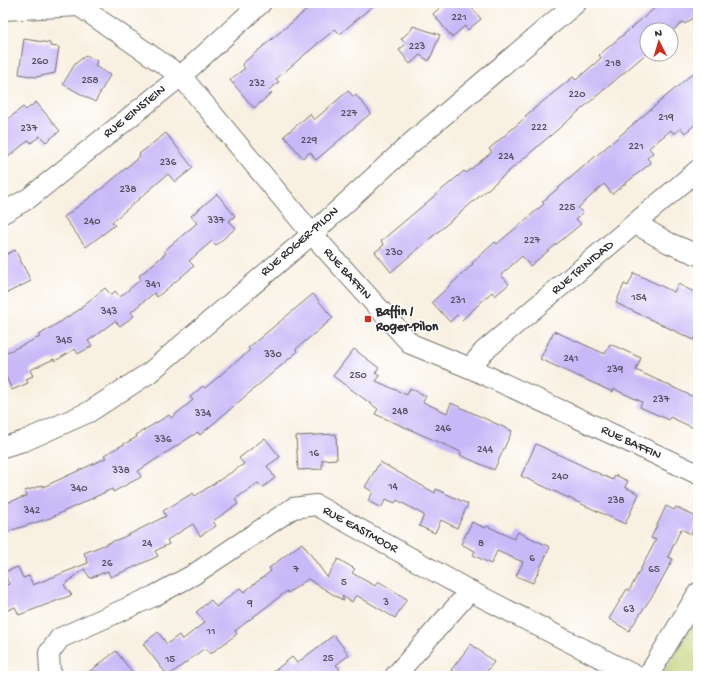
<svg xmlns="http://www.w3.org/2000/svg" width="701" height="679" font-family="'Gochi Hand',sans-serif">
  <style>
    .green { fill: #bfcd6f; stroke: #757c4d }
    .building { fill: #c7b8f7 }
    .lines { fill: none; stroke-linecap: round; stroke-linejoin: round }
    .minor-casing { stroke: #73706b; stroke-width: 22 }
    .minor { stroke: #fff; stroke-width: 20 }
    .poi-dot { fill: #c8321e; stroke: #fff; stroke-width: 1.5 }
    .labels { text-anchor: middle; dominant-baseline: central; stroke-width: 3; stroke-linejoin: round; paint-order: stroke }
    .number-label { font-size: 11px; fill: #524e5e }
    .street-label { font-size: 13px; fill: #2b2b2b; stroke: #fff }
    .poi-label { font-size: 13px; font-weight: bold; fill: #2b2b2b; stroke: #fff; text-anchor: start }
  </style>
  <rect width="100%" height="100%" fill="#fff"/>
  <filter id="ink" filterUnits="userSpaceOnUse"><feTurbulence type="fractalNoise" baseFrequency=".025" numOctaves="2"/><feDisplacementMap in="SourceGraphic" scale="8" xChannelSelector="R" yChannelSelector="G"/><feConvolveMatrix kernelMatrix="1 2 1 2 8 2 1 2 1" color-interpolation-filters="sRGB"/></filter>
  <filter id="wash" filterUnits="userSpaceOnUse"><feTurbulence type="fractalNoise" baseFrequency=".012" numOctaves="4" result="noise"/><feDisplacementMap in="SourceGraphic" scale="16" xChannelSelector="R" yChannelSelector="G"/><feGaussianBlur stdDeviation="0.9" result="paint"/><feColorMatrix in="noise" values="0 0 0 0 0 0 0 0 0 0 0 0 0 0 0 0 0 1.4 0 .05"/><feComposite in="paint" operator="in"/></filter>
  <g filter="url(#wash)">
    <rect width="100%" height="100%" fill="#f8f0e1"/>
    <polygon class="green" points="698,616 698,676 662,676"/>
    <g id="blocks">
      <g class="building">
        <polygon points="315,3 376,3 340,34 335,29 276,79 279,82 269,90 272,93 254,108 230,80 245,68 242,64"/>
        <polygon points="445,3 468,3 481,19 468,30 465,26 452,37 433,14"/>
        <polygon points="661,3 698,3 698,14 685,24 683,22 671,32 671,30 647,30 647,53 391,272 375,252 384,245 381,241 464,171 466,173 492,152 489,149 526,117 525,116 573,77 576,80 601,58 599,55"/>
        <polygon points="413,26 440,35 429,61 420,55 410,64 399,50 406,44 401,39 411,30"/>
        <polygon points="24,39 50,43 50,46 59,47 55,73 36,77 19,74"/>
        <polygon points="86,55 97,61 95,66 110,75 95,102 63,84 75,64"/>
        <polygon points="698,69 698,122 685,133 681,128 674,134 671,130 649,148 653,153 647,158 651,163 612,194 604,184 578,208 583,213 576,219 581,224 530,266 522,256 501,275 509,284 495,296 492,292 462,320 457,315 450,322 432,302 473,264 472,263 495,242 497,244 544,204 542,202"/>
        <polygon points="348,91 354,97 356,95 371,113 316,160 310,152 303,158 284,136 310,114 314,120"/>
        <polygon points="36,102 60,131 46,142 40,136 31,143 29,140 3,161 3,123 23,107 26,110"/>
        <polygon points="166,133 193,168 175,182 168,174 112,222 115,225 86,247 64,217 105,186 140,156 139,154"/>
        <polygon points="217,194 235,216 229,221 236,228 216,245 212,241 189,261 194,266 157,297 154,293 131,312 134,316 120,326 115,321 88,341 92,346 78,354 75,349 55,361 54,359 30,370 33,376 26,379 28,383 12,390 3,370 3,354 40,337 39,335 82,308 81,307 105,288 111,295 115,291 120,297 141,279 139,276 166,253 164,251 197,223 191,216"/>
        <polygon points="15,250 31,281 3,295 3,256"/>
        <polygon points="634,273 674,292 678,284 698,294 698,332 694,340 616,303 624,284 628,286"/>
        <polygon points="313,294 333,318 296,349 297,352 200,435 198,432 138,471 141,477 113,492 112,489 50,518 3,533 3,504 27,496 25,491 43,485 43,487 106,458 104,455 137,437 136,435 169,415 171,418 193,400 190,397 203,386 205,388 250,350 248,348"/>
        <polygon points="554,331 605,354 610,344 641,358 636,370 698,399 698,430 670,417 669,420 640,407 642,402 614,389 613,392 540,359"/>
        <polygon points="354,349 379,368 375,373 380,376 376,381 407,395 410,388 426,396 423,402 447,413 451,403 512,431 494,470 460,455 461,452 375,414 378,409 333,376"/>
        <polygon points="336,434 337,459 322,460 322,469 298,470 296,436"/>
        <polygon points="265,438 280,457 267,466 275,478 262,488 258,483 235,499 238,504 213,521 216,526 200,536 193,524 167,540 169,544 155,551 158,556 130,569 110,577 108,571 90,578 84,569 64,585 72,595 19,615 15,607 3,612 3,586 9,584 4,572 18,567 23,578 29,576 33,585 88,563 84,553 124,537 166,516 163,511 193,493 195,496 244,464 239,458"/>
        <polygon points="536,444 613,480 615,475 628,481 625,487 639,494 625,524 521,476"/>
        <polygon points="380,462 435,493 436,489 468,504 457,528 441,520 435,533 419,526 424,515 397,500 395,503 386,499 381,508 368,501 373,492 365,487"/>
        <polygon points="666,506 674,510 676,507 698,518 691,534 681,529 668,557 673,559 656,590 629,631 609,619 627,589 629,591 656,540 651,538"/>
        <polygon points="472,522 485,528 487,526 514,539 518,532 550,547 533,583 516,576 523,562 497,551 491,564 473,555 475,551 461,544"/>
        <polygon points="302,543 327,577 338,559 355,569 352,573 375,586 378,581 407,599 395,618 356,595 352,602 342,596 344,601 308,579 288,593 287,591 235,631 237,634 210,654 205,648 168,676 143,644 158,632 167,644 179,635 182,640 205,622 196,612 211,600 216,607 240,588 244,592 271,571 269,568"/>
        <polygon points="334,635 349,655 336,665 340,669 331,676 268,676 292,657 297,663"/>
        <polygon points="471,644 494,662 483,676 459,676 451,670"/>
        <polygon points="116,651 135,676 84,676"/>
      </g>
    </g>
  </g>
  <g filter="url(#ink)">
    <use href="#blocks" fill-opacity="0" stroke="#73706b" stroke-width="1"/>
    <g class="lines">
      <defs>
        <g id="minor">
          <polyline points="3,10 79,6 181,76 312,234 411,344 470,368 698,474"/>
          <polyline points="3,213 29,198 181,76 261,3"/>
          <polyline points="636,224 669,243 698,255"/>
          <polyline points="470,368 484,351 698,170"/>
          <polyline points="3,447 24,441 89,412 149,373 312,234 411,143 576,3"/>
          <polyline points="53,676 50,673 49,653 60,638 154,596 193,575 293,508 316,505 470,591 636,676"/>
          <polyline points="395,676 470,591"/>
          <polyline points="648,676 698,593"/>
        </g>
      </defs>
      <use href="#minor" class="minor-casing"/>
      <use href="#minor" class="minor"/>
    </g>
  </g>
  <rect class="poi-dot" x="364" y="315" width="8" height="8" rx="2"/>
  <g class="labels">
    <g class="number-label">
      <text x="459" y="18">221</text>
      <text x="417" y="47">223</text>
      <text x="40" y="62">260</text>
      <text x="613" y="64">218</text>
      <text x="90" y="81">258</text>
      <text x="257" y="84">232</text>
      <text x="577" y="95">220</text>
      <text x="349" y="114">227</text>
      <text x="666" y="118">219</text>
      <text x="539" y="128">222</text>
      <text x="29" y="129">237</text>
      <text x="309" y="141">229</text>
      <text x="636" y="147">221</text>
      <text x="506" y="157">224</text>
      <text x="168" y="163">236</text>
      <text x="128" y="190">238</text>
      <text x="567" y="208">225</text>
      <text x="216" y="221">337</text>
      <text x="92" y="222">240</text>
      <text x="532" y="241">227</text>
      <text x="394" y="253">230</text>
      <text x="153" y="285">341</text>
      <text x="639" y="298">154</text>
      <text x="458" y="301">231</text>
      <text x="109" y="312">343</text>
      <text x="64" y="341">345</text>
      <text x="273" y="355">330</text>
      <text x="571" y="359">241</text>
      <text x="615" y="370">239</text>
      <text x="358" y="376">250</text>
      <text x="661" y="400">237</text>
      <text x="400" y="412">248</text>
      <text x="203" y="414">334</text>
      <text x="443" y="429">246</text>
      <text x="163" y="440">336</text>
      <text x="485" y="450">244</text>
      <text x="314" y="454">16</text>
      <text x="121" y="471">338</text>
      <text x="560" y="477">240</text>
      <text x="393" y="487">14</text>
      <text x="79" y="489">340</text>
      <text x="616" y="501">238</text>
      <text x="32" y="511">342</text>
      <text x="147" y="544">24</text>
      <text x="481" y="544">8</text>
      <text x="532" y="559">6</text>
      <text x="107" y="564">26</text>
      <text x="296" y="570">7</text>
      <text x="654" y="570">65</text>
      <text x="344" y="583">5</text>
      <text x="386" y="603">3</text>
      <text x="250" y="604">9</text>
      <text x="629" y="610">63</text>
      <text x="211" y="632">11</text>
      <text x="328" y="659">25</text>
      <text x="170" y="660">15</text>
    </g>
    <g class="street-label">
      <text transform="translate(135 112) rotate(-39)">RUE EINSTEIN</text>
      <text transform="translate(300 242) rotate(-41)">RUE ROGER-PILON</text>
      <text transform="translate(583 268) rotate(-40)">RUE TRINIDAD</text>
      <text transform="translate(347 274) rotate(48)">RUE BAFFIN</text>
      <text transform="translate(631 443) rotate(25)">RUE BAFFIN</text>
      <text transform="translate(360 530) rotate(29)">RUE EASTMOOR</text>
    </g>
    <g class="poi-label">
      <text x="376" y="312">Baffin /<tspan x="376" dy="15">Roger-Pilon</tspan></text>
    </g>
  </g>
  <rect width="701" height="679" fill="none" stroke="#fff" stroke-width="16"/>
  <g transform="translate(659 42) rotate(355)"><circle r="19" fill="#ffffff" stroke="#aaaaaa"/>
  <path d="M0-3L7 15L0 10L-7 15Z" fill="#c8321e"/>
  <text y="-6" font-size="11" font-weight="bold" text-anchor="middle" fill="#2b2b2b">N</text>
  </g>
</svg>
